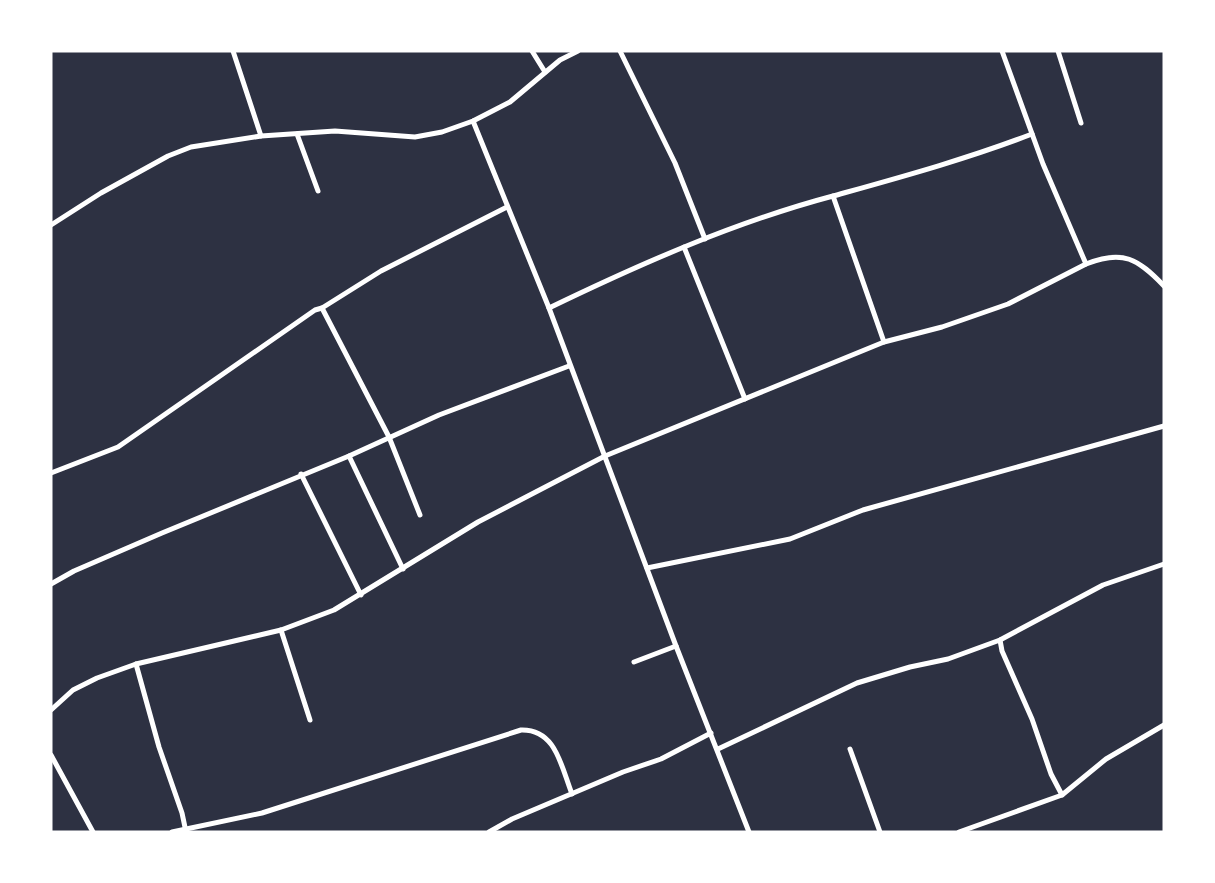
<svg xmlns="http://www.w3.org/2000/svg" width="1215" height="883" font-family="'Public Sans',sans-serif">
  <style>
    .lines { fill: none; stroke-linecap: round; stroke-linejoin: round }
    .minor { stroke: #fff; stroke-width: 5 }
  </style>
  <rect width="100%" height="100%" fill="#2d3142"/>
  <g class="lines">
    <g class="minor">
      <polyline points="233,51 261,136"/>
      <polyline points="532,51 545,72"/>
      <polyline points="620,51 675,163 705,239"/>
      <polyline points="1058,51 1081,123"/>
      <polyline points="473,121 549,308 676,646 749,832"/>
      <polyline points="297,134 318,191"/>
      <polyline points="833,196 884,342"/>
      <polyline points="51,225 101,193 168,156 191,147 261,136 335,131 415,137 442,132 473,121 510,102 560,60 578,51"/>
      <polyline points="684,247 745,399"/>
      <path d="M1086 264C1123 249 1138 259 1164 286"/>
      <polyline points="322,308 389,437 420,515"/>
      <path d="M549 308C640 264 735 222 833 196 901 177 967 159 1032 134"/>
      <polyline points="349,456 403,569"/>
      <polyline points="51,473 118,447 315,310 322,308 381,271 507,207"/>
      <polyline points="301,474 361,595"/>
      <polyline points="647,568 790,539 863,510 1164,426"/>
      <polyline points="51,584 74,571 162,533 349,456 439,415 569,366"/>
      <polyline points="281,630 310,720"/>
      <polyline points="1000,640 1002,651 1032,719 1051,774 1062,795"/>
      <polyline points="634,662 676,646"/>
      <polyline points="136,664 159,747 182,813 186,832"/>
      <polyline points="51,710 73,690 97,678 136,664 281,630 334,610 478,522 605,456 884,342 942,327 1008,304 1086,264 1043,164 1002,51"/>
      <polyline points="718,749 857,683 910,667 948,659 1000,640 1103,585 1164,564"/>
      <polyline points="850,749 880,832"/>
      <polyline points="51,755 93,832"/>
      <path d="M172 832 262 813 521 730C556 729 561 766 572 794"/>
      <polyline points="489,832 512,819 623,772 661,759 711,733"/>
      <polyline points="959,832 1062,795 1106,759 1164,725"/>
    </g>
  </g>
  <rect width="1215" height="883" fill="none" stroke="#ffffff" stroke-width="105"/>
</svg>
